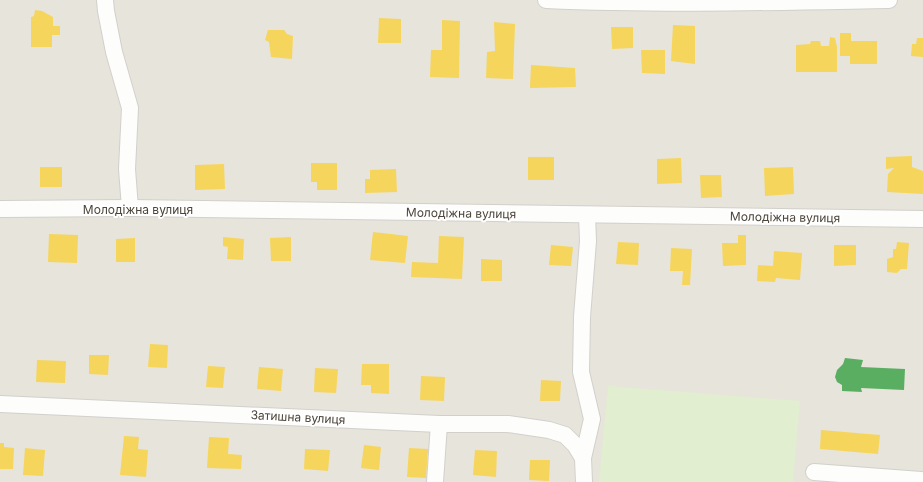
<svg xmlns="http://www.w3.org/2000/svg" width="923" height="482" font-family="Inter,sans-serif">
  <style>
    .residential { fill: #e7e4dc }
    .green { fill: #e1eecf }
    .homes { fill: #f6d55c }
    .public { fill: #5aae61 }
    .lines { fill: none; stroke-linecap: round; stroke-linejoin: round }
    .minor-casing { stroke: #d2d0cb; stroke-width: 18 }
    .minor { stroke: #fdfdfc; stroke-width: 16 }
    .labels { text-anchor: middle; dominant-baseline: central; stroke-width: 4; stroke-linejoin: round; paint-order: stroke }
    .street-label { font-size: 12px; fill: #4b4439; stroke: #fff }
  </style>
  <rect width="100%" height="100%" fill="#f4f2ee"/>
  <rect class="residential" x="0" y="0" width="923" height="482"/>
  <polygon class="green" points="608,386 800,401 793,482 599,482"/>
  <g class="homes">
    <polygon points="35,10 42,11 53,17 53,26 60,26 60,35 52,35 52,47 31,47 31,17 34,16"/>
    <polygon points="379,18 401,19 401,43 378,43"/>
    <polygon points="442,20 460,21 459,78 430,77 431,50 442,50"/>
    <polygon points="494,22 515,24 513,79 486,78 487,52 495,51"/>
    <polygon points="673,25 695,26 695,64 671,61"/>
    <polygon points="611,27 633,27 633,48 612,49"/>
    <polygon points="268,30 284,30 287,34 293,36 292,59 271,57 269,42 265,40"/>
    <polygon points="840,33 851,33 851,41 877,41 877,64 850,64 850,56 840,56"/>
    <polygon points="830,37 835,38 837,47 837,72 796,72 796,45 810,44 811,41 820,41 821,46 829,46"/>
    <polygon points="917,38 923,38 923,57 911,56 912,44 916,44"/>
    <polygon points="641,50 665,50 665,74 642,73"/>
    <polygon points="531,65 575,68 576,87 530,88"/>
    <polygon points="912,156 912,167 923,171 923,194 887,192 888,174 894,168 886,169 886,157"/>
    <rect x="528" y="157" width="26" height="23"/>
    <polygon points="681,158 682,183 657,184 657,159"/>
    <polygon points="311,163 337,163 337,190 317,190 317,182 311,182"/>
    <polygon points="224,164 225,189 195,190 195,165"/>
    <rect x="40" y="167" width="22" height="20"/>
    <polygon points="793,167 794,194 765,196 764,168"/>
    <polygon points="396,169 397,192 365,193 365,179 370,179 370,170"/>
    <polygon points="700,175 721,175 722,197 701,198"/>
    <polygon points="373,232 408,236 405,263 370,260"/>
    <polygon points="49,234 78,235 77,263 48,262"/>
    <polygon points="738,235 746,235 746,265 723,266 722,243 738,243"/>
    <polygon points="439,236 464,237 462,279 411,277 412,262 438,263"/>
    <polygon points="223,237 244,239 243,260 227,259 228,247 223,246"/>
    <polygon points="291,237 291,261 271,261 270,238"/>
    <polygon points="135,238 135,262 116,262 116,239"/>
    <polygon points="618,242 639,243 638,265 616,264"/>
    <polygon points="897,242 909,243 907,269 901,269 897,273 887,272 887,259 893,257 893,249 896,249"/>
    <polygon points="551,245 573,247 571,266 549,265"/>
    <polygon points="834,245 856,245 856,265 834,266"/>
    <polygon points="671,248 692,249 690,285 682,285 683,271 670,271"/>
    <polygon points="774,251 802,253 800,280 776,278 775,282 757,281 758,265 773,266"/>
    <polygon points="481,259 502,260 502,281 481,281"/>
    <polygon points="150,344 168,345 167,368 148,367"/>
    <polygon points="89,355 109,355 108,375 89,374"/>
    <polygon points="37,360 66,361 65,383 36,382"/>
    <polygon points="362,364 389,364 389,394 371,393 371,385 361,385"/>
    <polygon points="208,366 225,367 223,388 206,387"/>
    <polygon points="259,367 283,369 281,391 257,389"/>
    <polygon points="315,368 338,369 336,393 314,392"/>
    <polygon points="421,376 445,377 444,401 420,400"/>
    <polygon points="541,380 561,381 560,401 540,401"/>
    <polygon points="821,430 880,435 878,454 820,449"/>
    <polygon points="124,436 139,437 138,449 148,450 146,477 120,475"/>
    <polygon points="209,437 229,438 228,454 242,455 241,469 207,468"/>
    <polygon points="0,443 4,443 4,447 14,448 13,469 0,469"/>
    <polygon points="364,445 381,447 379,470 361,468"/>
    <polygon points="25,448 45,450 43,476 23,475"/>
    <polygon points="409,448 428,449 426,478 407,477"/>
    <polygon points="305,449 330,450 328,471 304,469"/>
    <polygon points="475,450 497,451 496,477 473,475"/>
    <polygon points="530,460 550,460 549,481 529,480"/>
  </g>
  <polygon class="public" points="845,358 863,360 861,367 905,369 904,390 861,388 862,392 842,391 842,385 837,382 835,377 837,370 843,364"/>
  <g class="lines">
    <defs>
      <g id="minor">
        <polyline points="105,0 106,11 114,52 130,108 127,169 130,208"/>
        <path d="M546 0C660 5 775 2 889 0"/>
        <polyline points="0,209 130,208 923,219"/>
        <polyline points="0,404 439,424 508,424 549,430 565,435 575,445 583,458"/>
        <polyline points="814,472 921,480"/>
        <polyline points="435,482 439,424"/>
        <polyline points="584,482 583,458 592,419 581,372 582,317 588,241 587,215"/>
      </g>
    </defs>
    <use href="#minor" class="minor-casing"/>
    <use href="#minor" class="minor"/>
  </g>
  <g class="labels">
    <g class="street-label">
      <text x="138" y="209">Молодіжна вулиця</text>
      <text transform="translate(461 213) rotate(1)">Молодіжна вулиця</text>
      <text transform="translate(785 217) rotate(1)">Молодіжна вулиця</text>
      <text transform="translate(298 417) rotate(3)">Затишна вулиця</text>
    </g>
  </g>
</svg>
